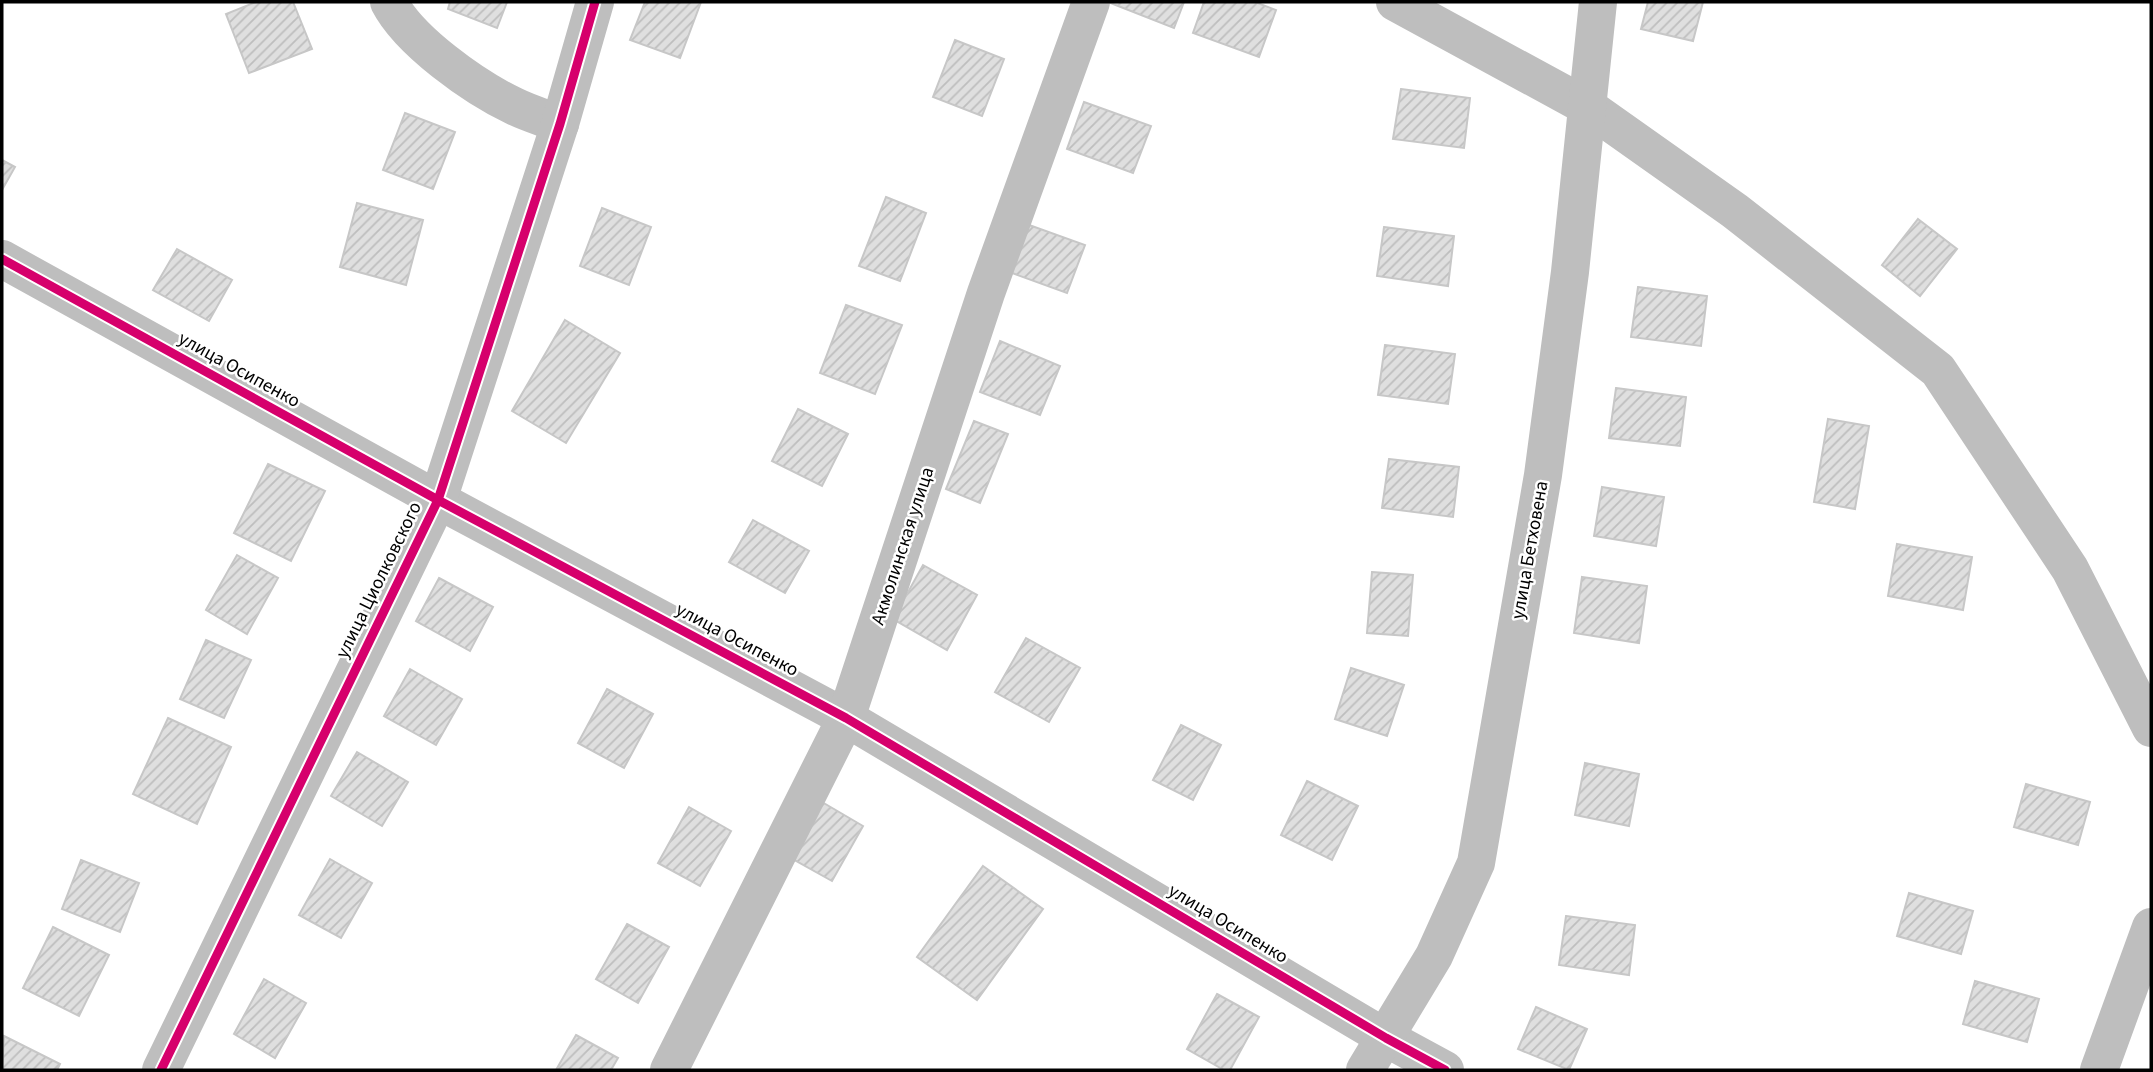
<svg xmlns="http://www.w3.org/2000/svg" width="2153" height="1072" font-family="'Source Sans 3',sans-serif">
  <style>
    .building { fill: url(#building-hatch); stroke: #c7c7c7; stroke-width: 2 }
    .lines { fill: none; stroke-linecap: round; stroke-linejoin: round }
    .minor { stroke: #bebebe; stroke-width: 38 }
    .cycleway-casing { stroke: #fff; stroke-width: 13 }
    .cycleway { stroke: #d6006c; stroke-width: 9 }
    .labels { text-anchor: middle; dominant-baseline: central; stroke-width: 5; stroke-linejoin: round; paint-order: stroke }
    .street-label { font-size: 19px; fill: #000; stroke: #fff }
  </style>
  <defs>
    <pattern id="building-hatch" width="6" height="6" patternUnits="userSpaceOnUse" patternTransform="scale(1.75)"><rect width="6" height="6" fill="#dfdfdf"/><path d="M-1 1l2-2M0 6l6-6M5 7l2-2" fill="none" stroke="#bebebe"/></pattern>
  </defs>
  <rect width="100%" height="100%" fill="#fff"/>
  <g class="building">
    <polygon points="256,2 293,2 312,49 249,73 226,14"/>
    <polygon points="450,2 507,2 497,28 448,9"/>
    <polygon points="645,2 701,2 680,58 630,40"/>
    <polygon points="1108,2 1184,2 1174,28"/>
    <polygon points="1204,2 1255,2 1276,10 1259,57 1193,33"/>
    <polygon points="1648,2 1703,2 1693,41 1641,29"/>
    <polygon points="955,40 1004,59 982,116 933,97"/>
    <polygon points="1401,89 1470,98 1464,148 1393,139"/>
    <polygon points="1084,102 1151,126 1133,173 1067,149"/>
    <polygon points="405,113 455,132 433,189 383,170"/>
    <polygon points="2,160 15,167 2,190"/>
    <polygon points="886,197 926,213 900,281 859,266"/>
    <polygon points="357,203 423,220 406,285 340,267"/>
    <polygon points="602,208 651,227 629,285 580,266"/>
    <polygon points="1918,219 1957,249 1920,296 1882,265"/>
    <polygon points="1018,221 1085,245 1067,293 1001,269"/>
    <polygon points="1384,227 1454,236 1448,286 1377,276"/>
    <polygon points="177,249 232,280 209,321 153,290"/>
    <polygon points="1638,287 1707,296 1701,346 1631,337"/>
    <polygon points="846,305 902,325 875,394 820,373"/>
    <polygon points="565,320 620,353 566,443 512,411"/>
    <polygon points="1000,341 1060,366 1040,415 980,392"/>
    <polygon points="1385,345 1455,354 1448,404 1378,395"/>
    <polygon points="1616,388 1686,397 1680,446 1609,438"/>
    <polygon points="798,409 848,434 822,486 772,461"/>
    <polygon points="1828,419 1869,426 1855,509 1814,502"/>
    <polygon points="974,421 1008,434 980,503 946,489"/>
    <polygon points="1389,459 1459,467 1453,517 1382,508"/>
    <polygon points="268,464 325,491 291,561 234,533"/>
    <polygon points="1602,487 1664,497 1656,546 1594,536"/>
    <polygon points="753,520 809,551 785,593 729,562"/>
    <polygon points="1897,544 1972,557 1963,610 1888,596"/>
    <polygon points="237,555 278,578 247,634 206,610"/>
    <polygon points="923,565 977,595 947,650 893,619"/>
    <polygon points="1372,572 1413,575 1408,636 1367,633"/>
    <polygon points="1582,577 1647,586 1639,643 1574,633"/>
    <polygon points="439,578 493,607 470,651 416,621"/>
    <polygon points="1026,638 1080,668 1049,722 995,692"/>
    <polygon points="206,640 251,660 224,718 180,699"/>
    <polygon points="1351,668 1404,685 1387,736 1335,719"/>
    <polygon points="410,669 462,699 436,745 384,716"/>
    <polygon points="607,689 653,714 624,768 578,743"/>
    <polygon points="168,718 231,747 197,824 133,794"/>
    <polygon points="1181,725 1221,745 1193,800 1153,780"/>
    <polygon points="357,752 408,782 382,826 331,796"/>
    <polygon points="1585,763 1639,774 1629,826 1575,815"/>
    <polygon points="1307,781 1358,806 1332,860 1281,835"/>
    <polygon points="2026,784 2090,802 2078,845 2014,827"/>
    <polygon points="822,802 863,826 832,881 791,858"/>
    <polygon points="689,807 731,831 700,886 658,863"/>
    <polygon points="330,859 372,883 341,938 299,915"/>
    <polygon points="81,860 139,883 120,932 62,909"/>
    <polygon points="983,866 1043,909 977,1000 917,957"/>
    <polygon points="1909,893 1973,911 1961,954 1897,936"/>
    <polygon points="1566,916 1635,925 1629,975 1559,965"/>
    <polygon points="627,924 669,947 638,1003 596,979"/>
    <polygon points="53,927 109,955 79,1016 23,988"/>
    <polygon points="264,979 306,1003 275,1058 234,1034"/>
    <polygon points="1975,981 2039,999 2027,1042 1963,1024"/>
    <polygon points="1217,994 1259,1017 1230,1070 1224,1070 1187,1049"/>
    <polygon points="1536,1007 1587,1029 1569,1070 1518,1049"/>
    <polygon points="576,1035 618,1058 611,1070 556,1070"/>
    <polygon points="4,1036 60,1064 57,1070 2,1070"/>
  </g>
  <g class="lines">
    <g class="minor">
      <path d="M389 2C409 41 474 87 514 106 528 113 545 118 560 124"/>
      <polyline points="1395,2 1588,107 1735,211 1938,370 2070,569 2151,728"/>
      <polyline points="2,259 438,500 846,718 1386,1038 1445,1070"/>
      <polyline points="161,1070 438,500 560,124 595,2"/>
      <polyline points="669,1070 846,718 986,293 1091,2"/>
      <polyline points="1365,1070 1434,956 1476,863 1543,475 1570,272 1598,2"/>
      <polyline points="2099,1070 2151,927"/>
    </g>
    <defs>
      <g id="cycleway">
        <polyline points="2,259 438,500 846,718 1386,1038 1445,1070"/>
        <polyline points="161,1070 438,500 560,124 595,2"/>
      </g>
    </defs>
    <use href="#cycleway" class="cycleway-casing"/>
    <use href="#cycleway" class="cycleway"/>
  </g>
  <g class="labels">
    <g class="street-label">
      <text transform="translate(239 370) rotate(29)">улица Осипенко</text>
      <text transform="translate(903 546) rotate(-72)">Акмолинская улица</text>
      <text transform="translate(1530 550) rotate(-80)">улица Бетховена</text>
      <text transform="translate(379 580) rotate(-64)">улица Циолковского</text>
      <text transform="translate(737 640) rotate(28)">улица Осипенко</text>
      <text transform="translate(1228 924) rotate(31)">улица Осипенко</text>
    </g>
  </g>
  <rect width="2153" height="1072" fill="none" stroke="#000000" stroke-width="7"/>
</svg>
